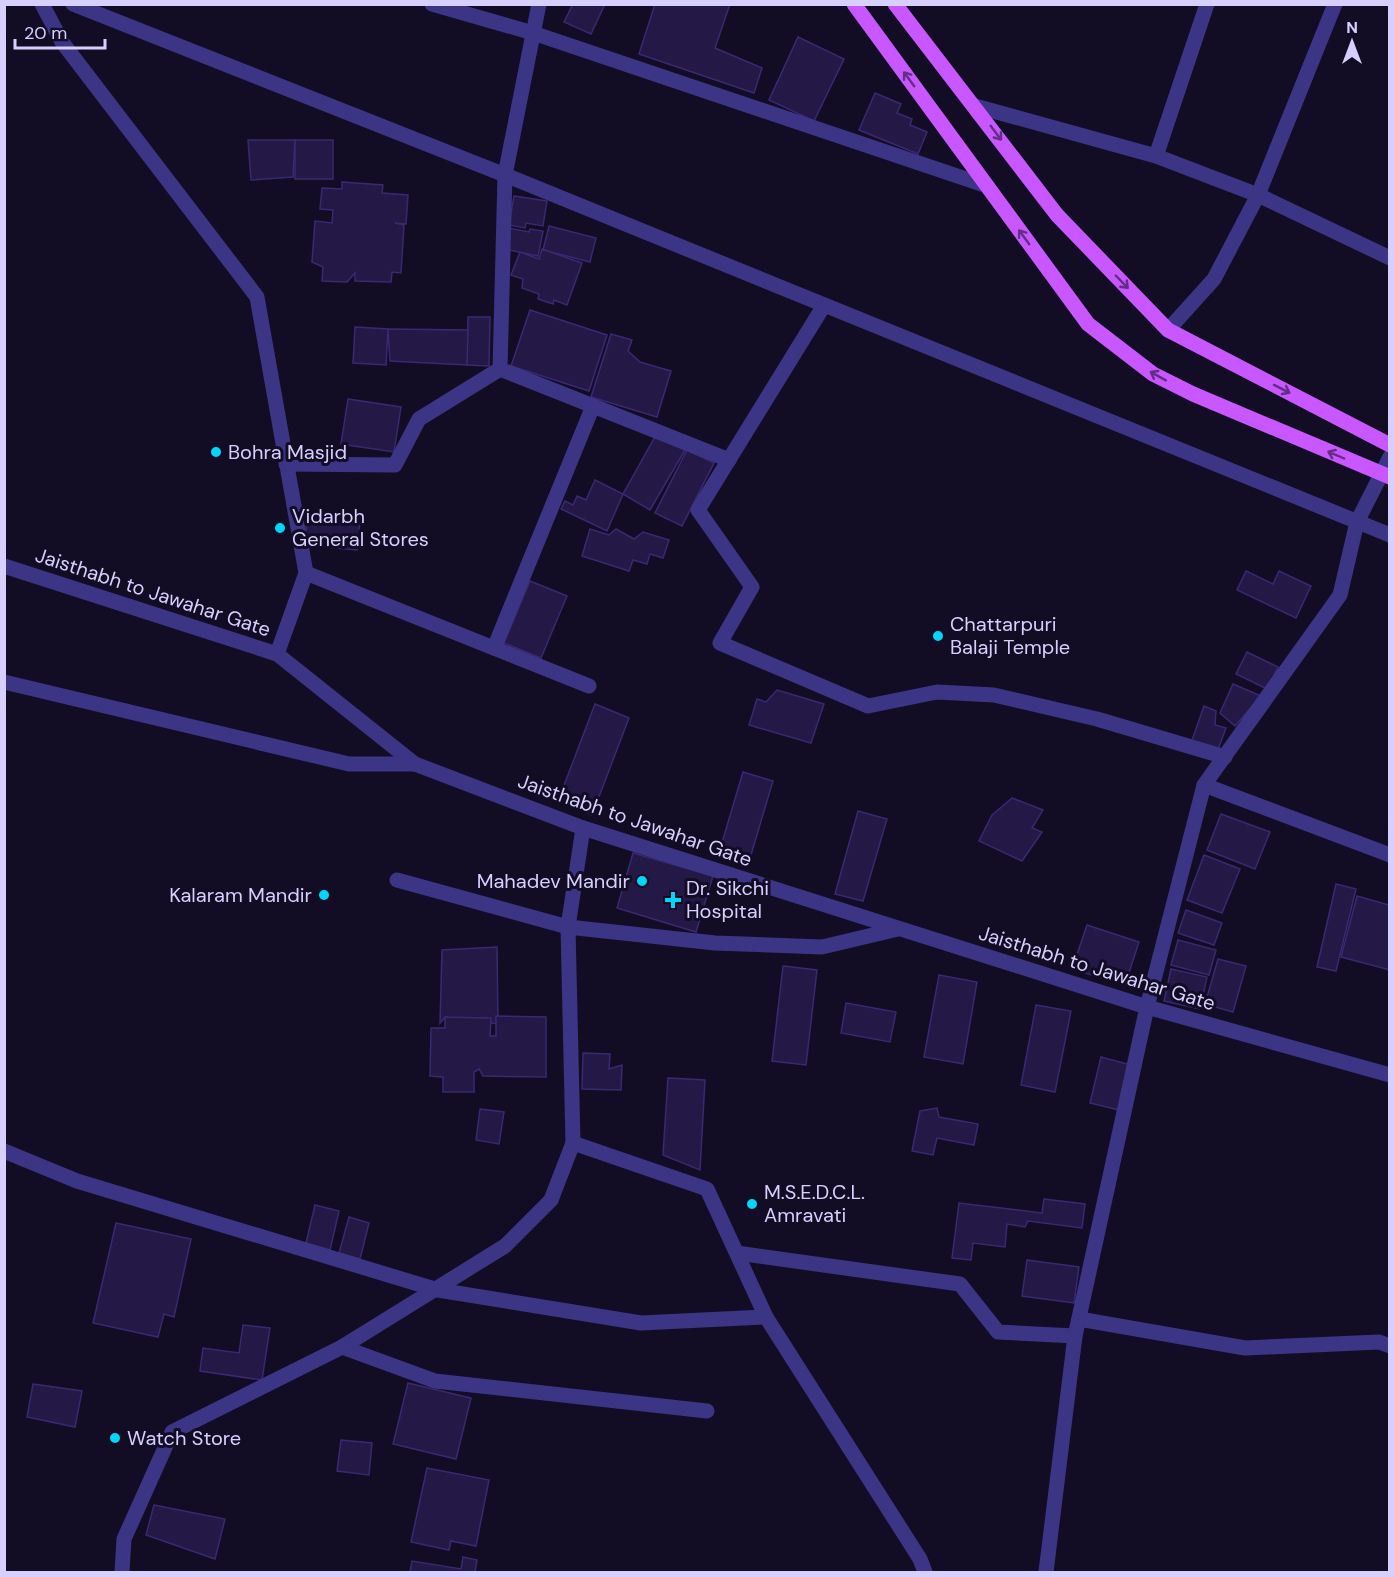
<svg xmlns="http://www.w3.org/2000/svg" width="1394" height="1577" font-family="'DM Sans',sans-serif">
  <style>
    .building { fill: #231846; stroke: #3b2873; stroke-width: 1.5 }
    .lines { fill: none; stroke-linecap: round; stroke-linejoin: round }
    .minor { stroke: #3c3586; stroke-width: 15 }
    .primary { stroke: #c857ff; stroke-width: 15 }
    .oneway { stroke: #642e87 }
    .poi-dot { fill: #00d5fb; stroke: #120d24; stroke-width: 2 }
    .labels { text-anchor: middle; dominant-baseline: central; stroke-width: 6; stroke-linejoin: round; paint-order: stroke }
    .poi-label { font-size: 20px; fill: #d7d0ff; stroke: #120d24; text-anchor: start }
    .street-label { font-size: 20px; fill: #d7d0ff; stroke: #120d24 }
  </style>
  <rect width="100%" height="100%" fill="#120d24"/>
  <g class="building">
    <polygon points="573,4 605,4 591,34 564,22"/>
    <polygon points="655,4 730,4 715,48 762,68 754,93 639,54"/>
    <polygon points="798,37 844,59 814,121 769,100"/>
    <polygon points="875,93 901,104 897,113 912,119 910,125 927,132 918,154 859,130"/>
    <polygon points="248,140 295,140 293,177 251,180"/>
    <rect x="295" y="140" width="38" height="39"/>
    <polygon points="342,182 383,185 382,193 408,195 406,224 395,223 404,225 401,273 392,272 391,282 355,281 355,273 347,282 322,281 323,267 312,262 315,221 332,223 333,210 320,209 322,188 342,189"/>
    <polygon points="514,196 547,201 543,226 526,223 525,228 509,225"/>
    <polygon points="549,226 596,238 590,262 543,250"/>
    <polygon points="508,228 529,232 530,229 543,231 538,256 504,249"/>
    <polygon points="542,249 582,263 567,305 554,300 553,304 538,299 539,294 522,288 523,279 511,275 520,252 539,259"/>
    <polygon points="530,310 607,335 589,391 511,366"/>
    <polygon points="468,317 490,317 489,366 467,365"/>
    <polygon points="355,327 388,329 386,365 353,363"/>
    <polygon points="388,329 468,330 467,365 390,361"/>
    <polygon points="611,334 632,340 628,351 640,362 671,371 657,417 591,397"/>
    <polygon points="348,399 401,407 394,452 341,444"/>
    <polygon points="656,435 685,450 650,510 623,494"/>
    <polygon points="687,450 714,463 682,526 655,513"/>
    <polygon points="595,480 623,494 607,531 561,509 565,501 573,505 577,496 586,500"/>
    <polygon points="308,516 360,521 357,550 304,545"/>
    <polygon points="590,529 609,535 616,529 634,539 643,532 669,540 663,558 650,554 647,564 633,560 629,571 582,556"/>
    <polygon points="1246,571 1273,584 1279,571 1311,586 1296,618 1237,590"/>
    <polygon points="530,581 567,596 541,658 504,643"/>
    <polygon points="1247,652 1278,667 1267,689 1236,674"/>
    <polygon points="1233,684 1261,696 1235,726 1220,713"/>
    <polygon points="777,690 824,704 811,743 749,725 757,699 766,702"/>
    <polygon points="595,704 629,718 592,815 558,801"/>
    <polygon points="1204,706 1216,711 1215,725 1226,728 1217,752 1191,743"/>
    <polygon points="743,772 773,781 748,865 718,856"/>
    <polygon points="1012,798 1043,810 1032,828 1042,832 1022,861 979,841 992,815"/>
    <polygon points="858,811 887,819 863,901 835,894"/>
    <polygon points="1221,814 1270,832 1255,869 1207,850"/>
    <polygon points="633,853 713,876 696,932 617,908"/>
    <polygon points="1204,855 1240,869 1222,913 1187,900"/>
    <polygon points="1336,884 1356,889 1336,971 1317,967"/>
    <polygon points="1357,896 1389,905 1390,970 1341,957"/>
    <polygon points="1186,910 1222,923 1214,945 1178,933"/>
    <polygon points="1087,925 1139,942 1125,985 1072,969"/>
    <polygon points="1178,940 1216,950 1209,975 1171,965"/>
    <polygon points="497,947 498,1024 445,1017 440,1023 442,950"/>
    <polygon points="1218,959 1246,966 1233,1012 1205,1004"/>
    <polygon points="783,966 817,970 806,1065 772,1061"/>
    <polygon points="1171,969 1207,977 1200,1009 1164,1001"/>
    <polygon points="939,975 977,982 963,1064 924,1057"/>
    <polygon points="846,1003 896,1012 890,1042 841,1033"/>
    <polygon points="1036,1005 1071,1011 1055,1092 1021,1085"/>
    <polygon points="496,1016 546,1017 546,1077 483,1076 479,1069 474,1072 474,1092 443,1092 443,1077 430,1076 431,1028 445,1028 445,1017 491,1018 490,1036 496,1036"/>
    <polygon points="583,1053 610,1054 609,1069 622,1065 621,1090 582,1089"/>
    <polygon points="1101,1057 1131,1065 1119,1110 1090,1103"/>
    <polygon points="668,1078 705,1080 700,1170 663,1155"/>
    <polygon points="937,1108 939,1117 978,1124 974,1145 937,1138 933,1155 912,1151 920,1111"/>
    <polygon points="480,1109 504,1112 499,1144 476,1140"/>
    <polygon points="1044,1199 1085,1204 1082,1228 1028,1221 1025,1227 1007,1224 1005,1247 973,1243 971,1260 952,1258 959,1203 1042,1213"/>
    <polygon points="315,1205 339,1211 330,1250 306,1243"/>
    <polygon points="349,1217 369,1223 360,1259 339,1253"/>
    <polygon points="116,1223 191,1239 174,1317 164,1314 158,1337 93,1323"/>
    <polygon points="1027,1260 1079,1267 1074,1303 1022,1296"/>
    <polygon points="243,1325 270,1328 262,1380 200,1371 203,1348 239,1353"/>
    <polygon points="408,1383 471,1398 456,1459 393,1444"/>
    <polygon points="33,1384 82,1391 75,1427 27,1417"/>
    <polygon points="341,1440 372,1443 369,1475 337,1471"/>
    <polygon points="427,1468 489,1480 476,1546 451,1541 449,1550 411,1542"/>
    <polygon points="154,1505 225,1519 215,1559 146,1535"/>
    <polygon points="463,1557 477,1560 475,1572 410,1572 412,1561 461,1569"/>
  </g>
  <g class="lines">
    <g class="minor">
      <polyline points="42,4 62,42 257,297 306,573 277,654"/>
      <polyline points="73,4 505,175 1390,535"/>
      <polyline points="432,4 533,33 987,186"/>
      <polyline points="539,4 505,175 500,369 729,460"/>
      <polyline points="975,106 1156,156 1258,195 1390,258"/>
      <polyline points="1156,156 1207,4"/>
      <polyline points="823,307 698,510 752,587 720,643 868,706 937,692 994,695 1097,719 1225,757"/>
      <polyline points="1168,330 1214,279 1258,195 1335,4"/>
      <polyline points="286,464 395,465 419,419 500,369"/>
      <polyline points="4,566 277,654 415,764 583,828 1147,1007 1390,1075"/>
      <polyline points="306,573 589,686"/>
      <polyline points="494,648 593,406"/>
      <polyline points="4,682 349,764 415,764"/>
      <polyline points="1204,785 1390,855"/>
      <polyline points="583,828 568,927 573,1143 707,1189 766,1317 920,1559 925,1572"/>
      <polyline points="397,880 568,927 715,943 822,947 898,929"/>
      <polyline points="4,1151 77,1181 438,1290 641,1323 766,1317"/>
      <polyline points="737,1253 960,1284 998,1332 1075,1336"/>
      <polyline points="1079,1319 1245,1348 1379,1342 1390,1346"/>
      <polyline points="342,1347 435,1381 707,1411"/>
      <polyline points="122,1572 124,1539 172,1432 342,1347 505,1246 551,1200 573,1143"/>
      <polyline points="1046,1572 1075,1336 1147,1007 1204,785 1340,595 1357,522 1390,457"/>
    </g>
    <g class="primary">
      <polyline points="854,4 1088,324 1153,374 1193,394 1390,477"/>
      <polyline points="895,4 1057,215 1168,330 1390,445"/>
    </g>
  </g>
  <defs><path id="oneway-shaft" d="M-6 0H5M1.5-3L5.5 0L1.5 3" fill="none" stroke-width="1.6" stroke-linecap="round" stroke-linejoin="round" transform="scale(1.5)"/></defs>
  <g class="oneway">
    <use href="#oneway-shaft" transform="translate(909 79) rotate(-126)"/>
    <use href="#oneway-shaft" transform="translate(996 133) rotate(53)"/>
    <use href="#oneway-shaft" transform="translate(1024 237) rotate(-126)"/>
    <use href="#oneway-shaft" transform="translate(1122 282) rotate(46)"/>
    <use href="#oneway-shaft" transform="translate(1158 376) rotate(-151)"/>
    <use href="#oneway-shaft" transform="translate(1282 389) rotate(27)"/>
    <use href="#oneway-shaft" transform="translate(1336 455) rotate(-157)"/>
  </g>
  <g class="poi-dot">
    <circle cx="216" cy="452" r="6"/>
    <circle cx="280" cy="528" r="6"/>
    <circle cx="938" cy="636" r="6"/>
    <circle cx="642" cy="881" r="6"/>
    <circle cx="324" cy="895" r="6"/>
    <path d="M670 891h6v6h6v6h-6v6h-6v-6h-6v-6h6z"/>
    <circle cx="752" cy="1204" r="6"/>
    <circle cx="115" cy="1438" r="6"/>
  </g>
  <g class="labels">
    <g class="poi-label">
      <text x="228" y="452">Bohra Masjid</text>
      <text x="292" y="516">Vidarbh<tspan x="292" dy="23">General Stores</tspan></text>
      <text x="950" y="624">Chattarpuri<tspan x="950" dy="23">Balaji Temple</tspan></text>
      <text x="630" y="881" text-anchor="end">Mahadev Mandir</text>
      <text x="686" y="888">Dr. Sikchi<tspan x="686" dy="23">Hospital</tspan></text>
      <text x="312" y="895" text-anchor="end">Kalaram Mandir</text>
      <text x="764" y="1192">M.S.E.D.C.L.<tspan x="764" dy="23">Amravati</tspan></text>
      <text x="127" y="1438">Watch Store</text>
    </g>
    <g class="street-label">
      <text transform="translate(153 592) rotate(18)">Jaisthabh to Jawahar Gate</text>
      <text transform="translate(635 820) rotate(19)">Jaisthabh to Jawahar Gate</text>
      <text transform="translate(1097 968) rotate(17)">Jaisthabh to Jawahar Gate</text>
    </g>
  </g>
  <rect width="1394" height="1577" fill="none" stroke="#d7d0ff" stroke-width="12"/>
  <g transform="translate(1352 42)" stroke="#120d24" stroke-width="4.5" paint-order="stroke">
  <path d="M0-4.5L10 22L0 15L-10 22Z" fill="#d7d0ff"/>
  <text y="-9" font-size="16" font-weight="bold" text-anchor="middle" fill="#d7d0ff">N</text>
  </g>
  <path d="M15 39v9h90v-9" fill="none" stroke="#d7d0ff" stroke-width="3"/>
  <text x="24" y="39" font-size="18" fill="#d7d0ff" stroke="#120d24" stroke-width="4.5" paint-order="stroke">20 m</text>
</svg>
